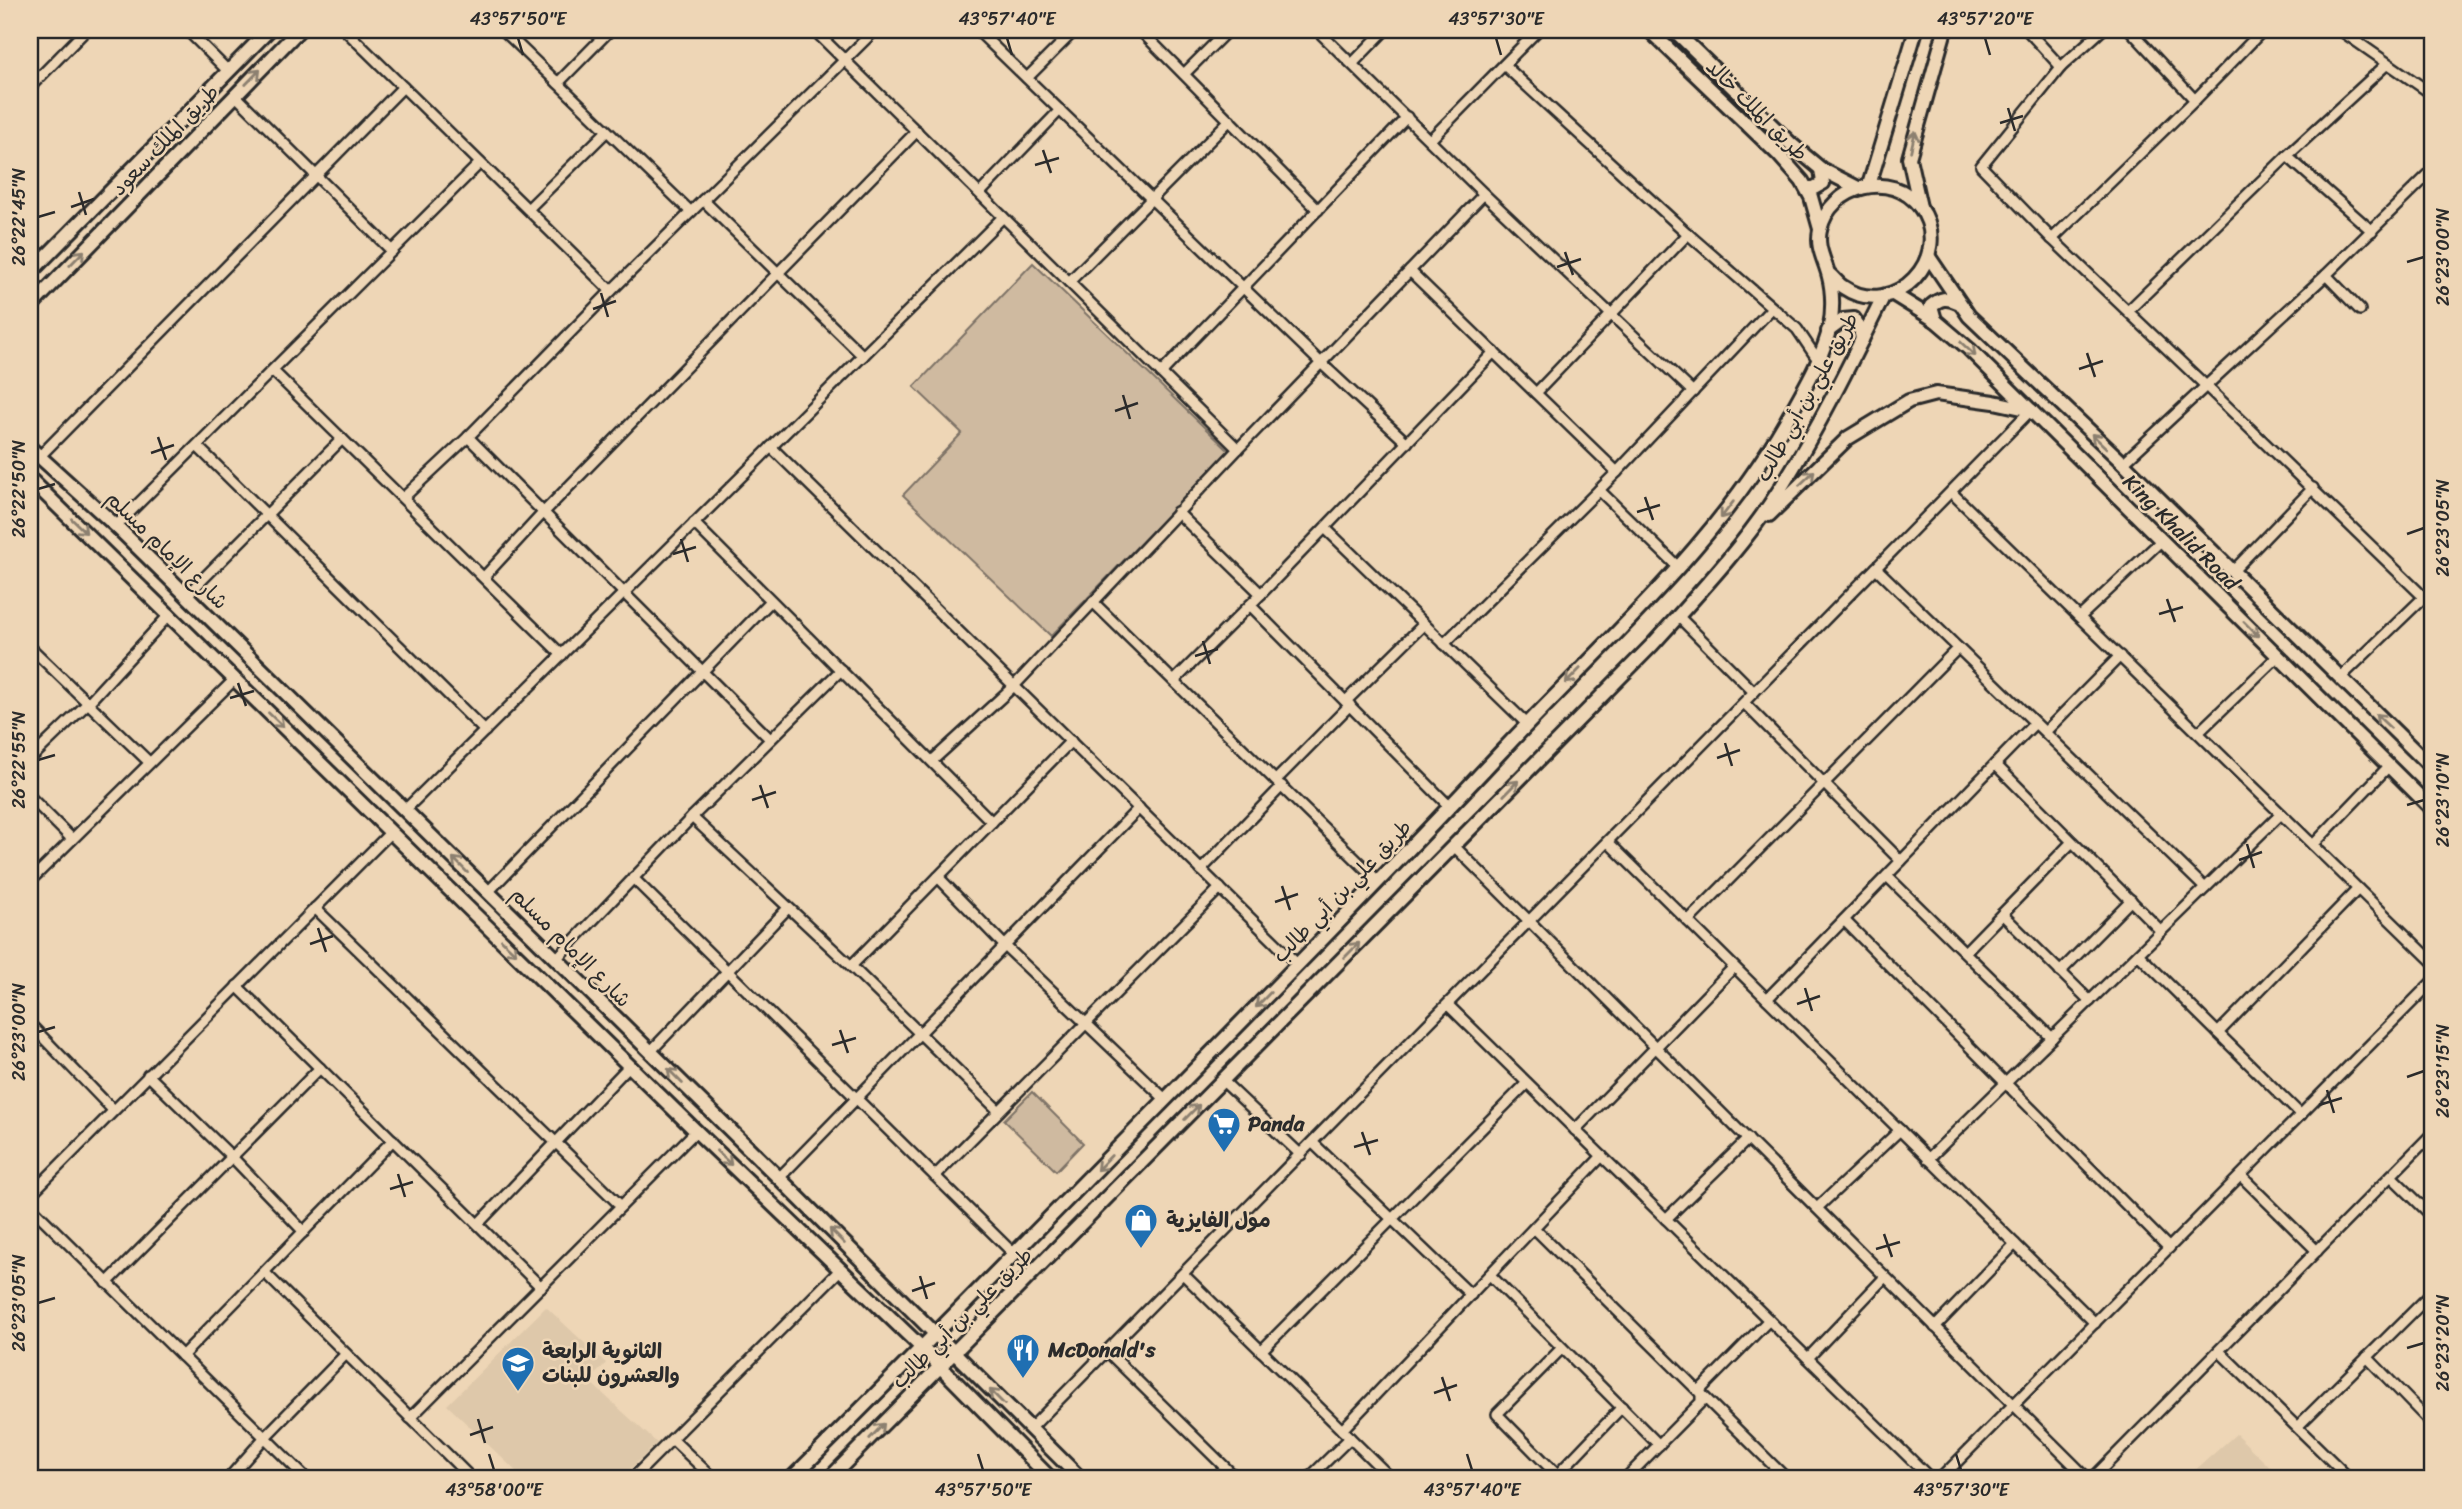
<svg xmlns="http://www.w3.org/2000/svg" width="2462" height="1509" font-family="Sriracha,'Playpen Sans Arabic',sans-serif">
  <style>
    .built { fill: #dec8aa }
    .green { fill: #cfbaa0; stroke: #7d7266; stroke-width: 2 }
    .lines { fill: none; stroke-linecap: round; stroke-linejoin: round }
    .minor-casing { stroke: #2b2b2b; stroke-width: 14 }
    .secondary-casing { stroke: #2b2b2b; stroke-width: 18 }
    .minor { stroke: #eed6b6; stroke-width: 9 }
    .secondary { stroke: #eed6b6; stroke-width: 12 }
    .oneway { stroke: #8c8070 }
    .ticks { fill: none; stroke: #2b2b2b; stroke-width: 2.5 }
    .labels { text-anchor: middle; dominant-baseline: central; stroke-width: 5; stroke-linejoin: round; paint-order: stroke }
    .street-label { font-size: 21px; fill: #2b2b2b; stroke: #eed6b6 }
    .poi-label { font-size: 21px; font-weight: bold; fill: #2b2b2b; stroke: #eed6b6; text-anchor: start }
    .neatline { fill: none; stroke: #2b2b2b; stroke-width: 2.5 }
    .ticks-label { font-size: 18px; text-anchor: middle; fill: #2b2b2b }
  </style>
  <rect width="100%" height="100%" fill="#eed6b6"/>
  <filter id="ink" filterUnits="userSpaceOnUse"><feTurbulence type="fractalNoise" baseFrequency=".0143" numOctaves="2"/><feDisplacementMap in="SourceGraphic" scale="14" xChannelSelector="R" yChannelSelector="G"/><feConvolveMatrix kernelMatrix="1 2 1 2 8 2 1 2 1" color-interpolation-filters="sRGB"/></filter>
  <g filter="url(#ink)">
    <g class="built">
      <polygon points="546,1307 606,1363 589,1381 657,1443 620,1479 524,1479 447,1405"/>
      <polygon points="2236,1434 2282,1479 2185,1479"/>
    </g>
    <g class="green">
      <polygon points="1033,263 1229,451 1051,636 903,495 962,433 914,387"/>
      <polygon points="1032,1092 1083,1143 1056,1171 1004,1120"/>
    </g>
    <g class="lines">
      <defs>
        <g id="minor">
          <polyline points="187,30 228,71"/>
          <polyline points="345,30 611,291"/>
          <polyline points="503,30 691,212"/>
          <polyline points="814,30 1238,449"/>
          <polyline points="977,30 1321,363 1407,443"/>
          <polyline points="1140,30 1318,210"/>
          <polyline points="1317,30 1484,194 1693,392"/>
          <polyline points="2027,30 2061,67"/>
          <polyline points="2102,30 2061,67 1981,166 2052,239 2206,386 2326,275 2432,171"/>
          <polyline points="2130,30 2195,100"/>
          <polyline points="2340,30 2432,94"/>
          <polyline points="1352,64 1385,30"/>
          <polyline points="1504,65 1688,234 1797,329 1818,360"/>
          <polyline points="1184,74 1228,30"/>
          <polyline points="1027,78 1075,30"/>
          <polyline points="558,83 610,30"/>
          <polyline points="30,87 86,30"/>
          <polyline points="235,95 392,251"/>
          <polyline points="1430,140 1538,30"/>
          <polyline points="2287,156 2372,231"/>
          <polyline points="980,193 1060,110"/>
          <polyline points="703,200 863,356"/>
          <polyline points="528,209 607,131"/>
          <polyline points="2052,239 2195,100 2263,30"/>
          <polyline points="1410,271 1617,472"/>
          <polyline points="2326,275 2360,310"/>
          <polyline points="1069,282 1230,120"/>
          <polyline points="2129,310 2287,156 2387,64"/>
          <polyline points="273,371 562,655"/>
          <polyline points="1161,373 1407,117"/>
          <polyline points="1536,393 1688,234"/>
          <polyline points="468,437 770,739"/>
          <polyline points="197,446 485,731"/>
          <polyline points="771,447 1298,965"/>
          <polyline points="39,457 403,87"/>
          <polyline points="2123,463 2206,386 2432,605"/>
          <polyline points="1599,490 1678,567"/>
          <polyline points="1951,492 2432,961"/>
          <polyline points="403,498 468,437 611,291 875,30"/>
          <polyline points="1177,512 1261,594"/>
          <polyline points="694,523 992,822"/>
          <polyline points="116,526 480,163"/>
          <polyline points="1325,528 1527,724"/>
          <polyline points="1876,568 2205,888"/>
          <polyline points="2232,572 2313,488"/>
          <polyline points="484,577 544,512 917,131"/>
          <polyline points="187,595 342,439"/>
          <polyline points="1093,602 1379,882"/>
          <polyline points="1250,605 1450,807"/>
          <polyline points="1678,616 1754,692"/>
          <polyline points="2080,617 2162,540"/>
          <polyline points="1444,644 1617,472 1772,308"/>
          <polyline points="30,647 149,762"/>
          <polyline points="2340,678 2424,597"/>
          <polyline points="1174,681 1261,594 1494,352"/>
          <polyline points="1346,701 1424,624"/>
          <polyline points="1744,703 1901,861"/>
          <polyline points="2045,732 2120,656"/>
          <polyline points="2198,733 2278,656"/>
          <polyline points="30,759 88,703 170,614"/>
          <polyline points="932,761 1015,685 1238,449 1484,194"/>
          <polyline points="1995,764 2161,931"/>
          <polyline points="1276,780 1350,705"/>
          <polyline points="30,797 72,839"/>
          <polyline points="405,810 1003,217"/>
          <polyline points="692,817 851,966 999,1111"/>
          <polyline points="1608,842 2095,1323"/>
          <polyline points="2313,845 2389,766"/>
          <polyline points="1454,846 2088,1479"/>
          <polyline points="1201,870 1282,786"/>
          <polyline points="1887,876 2052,1038"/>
          <polyline points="938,877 1005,946 1166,1100"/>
          <polyline points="633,878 1014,1254"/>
          <polyline points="30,881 235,679"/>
          <polyline points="488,892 771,601"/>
          <polyline points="315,908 621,1206"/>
          <polyline points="2002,914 2090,1001"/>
          <polyline points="1844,920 2169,1248"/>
          <polyline points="1688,921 1958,648"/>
          <polyline points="1965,952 2072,842"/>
          <polyline points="2138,954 2301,1115"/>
          <polyline points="556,959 692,817 841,670"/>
          <polyline points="851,966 1071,741"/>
          <polyline points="2060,972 2131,900"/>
          <polyline points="237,986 541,1287"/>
          <polyline points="1767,999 2035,723"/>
          <polyline points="1448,1005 1931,1479"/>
          <polyline points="30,1024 113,1110"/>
          <polyline points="2218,1033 2358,889"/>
          <polyline points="650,1052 788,908"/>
          <polyline points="148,1075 232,1157 304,1232"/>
          <polyline points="1223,1081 1301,1155"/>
          <polyline points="1575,1130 1734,967"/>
          <polyline points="1313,1143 1471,1295"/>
          <polyline points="1928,1159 2281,814"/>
          <polyline points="935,1176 1220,888"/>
          <polyline points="2241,1176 2317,1251"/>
          <polyline points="2391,1176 2432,1216"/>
          <polyline points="779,1178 1139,808"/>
          <polyline points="30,1195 391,832"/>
          <polyline points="30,1206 307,1479"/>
          <polyline points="1817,1208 1900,1130"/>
          <polyline points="1666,1219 1748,1139"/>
          <polyline points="478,1224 630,1065"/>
          <polyline points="1534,1228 1787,1479"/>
          <polyline points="265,1273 472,1479"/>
          <polyline points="1183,1274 1392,1479"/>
          <polyline points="1490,1275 1659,1445"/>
          <polyline points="107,1283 320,1068"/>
          <polyline points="1935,1327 2015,1244"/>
          <polyline points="1107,1351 1237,1479"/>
          <polyline points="1261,1351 1527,1083"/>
          <polyline points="2219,1351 2350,1479"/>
          <polyline points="182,1356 393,1140"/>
          <polyline points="2367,1357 2432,1424"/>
          <polyline points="1808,1358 1885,1277"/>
          <polyline points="410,1418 696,1131"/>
          <polyline points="2298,1426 2432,1293"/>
          <polyline points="1030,1429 2031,410"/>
          <polyline points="1342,1430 1602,1156"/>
          <polyline points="672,1439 714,1479"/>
          <polyline points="1557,1475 1622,1407"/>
          <polyline points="228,1479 265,1437 346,1354"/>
          <polyline points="632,1479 840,1270"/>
          <polyline points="1308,1479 1350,1438"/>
          <polyline points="1561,1479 1497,1414 1562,1348"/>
          <polyline points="1625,1479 1701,1402 1701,1389 1769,1320"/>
          <polyline points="1940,1479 2432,982"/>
          <polyline points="2092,1479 2432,1134"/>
        </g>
        <g id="secondary">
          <polyline points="1649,30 1779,155 1802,181 1811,197 1820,229"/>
          <polyline points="1674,30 1791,144 1821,169 1858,188"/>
          <polyline points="1869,185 1916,30"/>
          <polyline points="1807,188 1814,188 1823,183 1821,169"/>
          <polyline points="1920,207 1909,158 1945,30"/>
          <polyline points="1929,257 1969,316 2123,463 2432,768"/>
          <polyline points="30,273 269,30"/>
          <polyline points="1893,294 1935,320 1969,349 2432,809"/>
          <polyline points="30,307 299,30"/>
          <path d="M1935 320 1931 306C1940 298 1947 297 1957 302"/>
          <polyline points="1828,331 1843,320 1854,319 1860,328 1862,340"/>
          <polyline points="30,448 116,526 779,1178 1081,1479"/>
          <polyline points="30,479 696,1131 922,1348 1051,1479"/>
          <polyline points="1769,515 1848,438 1909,401 1936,394 1994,402 2031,410"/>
          <path d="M791 1479C915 1356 1036 1231 1158 1107 1274 989 1389 872 1501 752 1604 642 1722 541 1794 407 1808 382 1824 354 1830 326 1833 312 1833 292 1829 277 1825 260 1816 248 1820 230 1830 185 1892 169 1920 207 1956 256 1894 322 1843 287 1838 284 1834 278 1829 274"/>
          <path d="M829 1479 1652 645C1697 595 1744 546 1780 489 1819 427 1851 362 1883 297"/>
        </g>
      </defs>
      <use href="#minor" class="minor-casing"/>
      <use href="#secondary" class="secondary-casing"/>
      <use href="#minor" class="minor"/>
      <use href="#secondary" class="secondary"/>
    </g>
    <defs><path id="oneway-shaft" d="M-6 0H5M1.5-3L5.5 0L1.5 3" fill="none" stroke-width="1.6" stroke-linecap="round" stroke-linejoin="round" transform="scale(1.75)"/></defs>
    <g class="oneway">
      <use href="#oneway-shaft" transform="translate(253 77) rotate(-46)"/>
      <use href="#oneway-shaft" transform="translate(1913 141) rotate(-77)"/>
      <use href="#oneway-shaft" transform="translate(77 258) rotate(-46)"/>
      <use href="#oneway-shaft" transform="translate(1968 349) rotate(43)"/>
      <use href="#oneway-shaft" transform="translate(2099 441) rotate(-136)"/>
      <use href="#oneway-shaft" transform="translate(1807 478) rotate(-44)"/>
      <use href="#oneway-shaft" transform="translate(1727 510) rotate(127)"/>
      <use href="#oneway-shaft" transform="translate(79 526) rotate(44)"/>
      <use href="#oneway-shaft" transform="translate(2251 629) rotate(45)"/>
      <use href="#oneway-shaft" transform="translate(1573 676) rotate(134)"/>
      <use href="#oneway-shaft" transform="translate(276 720) rotate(44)"/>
      <use href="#oneway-shaft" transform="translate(2383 721) rotate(-136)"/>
      <use href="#oneway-shaft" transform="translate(1511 788) rotate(-46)"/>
      <use href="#oneway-shaft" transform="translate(460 865) rotate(-135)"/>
      <use href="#oneway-shaft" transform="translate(509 947) rotate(44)"/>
      <use href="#oneway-shaft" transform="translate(1352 950) rotate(-45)"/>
      <use href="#oneway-shaft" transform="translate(1263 1000) rotate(134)"/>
      <use href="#oneway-shaft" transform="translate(675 1076) rotate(-135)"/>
      <use href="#oneway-shaft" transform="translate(1192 1112) rotate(-45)"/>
      <use href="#oneway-shaft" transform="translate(724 1158) rotate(44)"/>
      <use href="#oneway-shaft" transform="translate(1104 1163) rotate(134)"/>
      <use href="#oneway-shaft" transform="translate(837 1236) rotate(-135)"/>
      <use href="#oneway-shaft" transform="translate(997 1397) rotate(-135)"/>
      <use href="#oneway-shaft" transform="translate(877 1431) rotate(-46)"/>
    </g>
  </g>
  <path class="ticks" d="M518 38 523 55M1007 38 1012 55M1496 38 1501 55M1985 38 1990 55M2008 108 2015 131M2000 123 2023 116M1043 150 1051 173M1035 165 1059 158M79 192 86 215M71 207 94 199M38 217 55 212M1565 252 1573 275M2407 262 2424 257M1557 267 1581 259M601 293 608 317M593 309 616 301M2087 353 2095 377M2079 369 2103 361M1123 395 1130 419M1115 411 1138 403M158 437 166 460M151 453 174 445M38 489 55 484M1645 497 1653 520M1637 512 1660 505M2407 534 2424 528M681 539 688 562M673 554 696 547M2167 599 2175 622M2159 614 2183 607M1203 641 1210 664M1195 656 1218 649M238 683 246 706M230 698 254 691M1725 743 1732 766M1717 758 1740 750M38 760 55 755M760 785 768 808M752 800 776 792M2407 805 2424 800M2247 844 2254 868M2239 860 2262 852M1282 886 1290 910M1275 902 1298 894M318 928 326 952M310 944 333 936M1805 988 1812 1011M1797 1004 1820 996M840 1030 848 1053M38 1032 55 1027M832 1045 856 1038M2407 1077 2424 1071M2327 1090 2334 1113M2319 1105 2342 1098M1362 1132 1370 1155M1354 1147 1378 1140M398 1174 405 1197M390 1189 413 1182M1884 1234 1892 1257M1876 1249 1900 1242M920 1276 927 1299M912 1291 935 1283M38 1303 55 1298M2407 1348 2424 1343M1442 1377 1450 1401M1434 1393 1457 1385M478 1419 485 1443M470 1435 493 1427M489 1454 494 1470M978 1454 983 1470M1467 1454 1472 1470M1956 1454 1961 1470"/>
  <defs>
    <symbol id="supermarket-pin" viewBox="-11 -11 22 30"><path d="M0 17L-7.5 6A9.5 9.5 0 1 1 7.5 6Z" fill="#1f6fb2" stroke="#eed6b6"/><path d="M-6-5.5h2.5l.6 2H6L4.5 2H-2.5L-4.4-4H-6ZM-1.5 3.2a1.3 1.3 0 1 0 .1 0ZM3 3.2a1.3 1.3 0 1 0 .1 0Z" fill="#fff"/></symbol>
    <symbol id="shop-pin" viewBox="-11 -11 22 30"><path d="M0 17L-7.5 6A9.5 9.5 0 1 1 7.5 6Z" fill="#1f6fb2" stroke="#eed6b6"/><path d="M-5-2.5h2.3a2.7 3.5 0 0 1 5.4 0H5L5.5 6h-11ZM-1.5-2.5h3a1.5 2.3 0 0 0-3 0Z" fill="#fff"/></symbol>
    <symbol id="restaurant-pin" viewBox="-11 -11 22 30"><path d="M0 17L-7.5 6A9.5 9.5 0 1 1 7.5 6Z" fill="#1f6fb2" stroke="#eed6b6"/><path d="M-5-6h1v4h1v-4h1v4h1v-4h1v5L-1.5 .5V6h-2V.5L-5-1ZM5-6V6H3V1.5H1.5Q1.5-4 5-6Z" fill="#fff"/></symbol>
    <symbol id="school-pin" viewBox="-11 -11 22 30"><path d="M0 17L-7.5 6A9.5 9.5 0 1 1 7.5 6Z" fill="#1f6fb2" stroke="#eed6b6"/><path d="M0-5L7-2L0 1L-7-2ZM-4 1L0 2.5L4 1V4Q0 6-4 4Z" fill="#fff"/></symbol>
  </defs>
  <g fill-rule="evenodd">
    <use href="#supermarket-pin" x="1205" y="1105" width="38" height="52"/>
    <use href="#shop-pin" x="1122" y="1201" width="38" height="52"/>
    <use href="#restaurant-pin" x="1004" y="1331" width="38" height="52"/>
    <use href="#school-pin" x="499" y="1344" width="38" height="52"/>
  </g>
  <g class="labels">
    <g class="street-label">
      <text transform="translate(1757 110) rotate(45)">طريق الملك خالد</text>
      <text transform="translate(165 140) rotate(-46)">طريق الملك سعود</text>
      <text transform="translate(1807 397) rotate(-61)">طريق علي بن أبي طالب</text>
      <text transform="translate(2181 532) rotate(45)">King Khalid Road</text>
      <text transform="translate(167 550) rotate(44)">شارع الإمام مسلم</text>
      <text transform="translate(1342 891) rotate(-46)">طريق علي بن أبي طالب</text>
      <text transform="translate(571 947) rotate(45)">شارع الإمام مسلم</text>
      <text transform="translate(962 1318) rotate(-45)">طريق علي بن أبي طالب</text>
    </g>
    <g class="poi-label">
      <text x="1248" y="1124">Panda</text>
      <text x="1166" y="1220">مول الفايزية</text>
      <text x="1048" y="1350">McDonald's</text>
      <text x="542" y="1351">الثانوية الرابعة<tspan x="542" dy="24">والعشرون للبنات</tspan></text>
    </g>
  </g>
  <rect width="2462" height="1509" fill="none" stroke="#eed6b6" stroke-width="77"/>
  <rect x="38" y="38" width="2386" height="1432" class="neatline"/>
  <g class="ticks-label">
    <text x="518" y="25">43°57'50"E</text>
    <text x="1007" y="25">43°57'40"E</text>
    <text x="1496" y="25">43°57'30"E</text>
    <text x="1985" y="25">43°57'20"E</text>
    <text transform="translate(19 217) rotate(-90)" y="6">26°22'45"N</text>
    <text transform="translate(2443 257) rotate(-90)" y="6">26°23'00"N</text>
    <text transform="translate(19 489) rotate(-90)" y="6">26°22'50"N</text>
    <text transform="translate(2443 528) rotate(-90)" y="6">26°23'05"N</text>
    <text transform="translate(19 760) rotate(-90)" y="6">26°22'55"N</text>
    <text transform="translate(2443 800) rotate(-90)" y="6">26°23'10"N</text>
    <text transform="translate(19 1032) rotate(-90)" y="6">26°23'00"N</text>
    <text transform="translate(2443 1071) rotate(-90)" y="6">26°23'15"N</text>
    <text transform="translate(19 1303) rotate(-90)" y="6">26°23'05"N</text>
    <text transform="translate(2443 1343) rotate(-90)" y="6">26°23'20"N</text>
    <text x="494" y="1496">43°58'00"E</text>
    <text x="983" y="1496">43°57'50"E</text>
    <text x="1472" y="1496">43°57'40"E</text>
    <text x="1961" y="1496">43°57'30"E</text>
  </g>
</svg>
